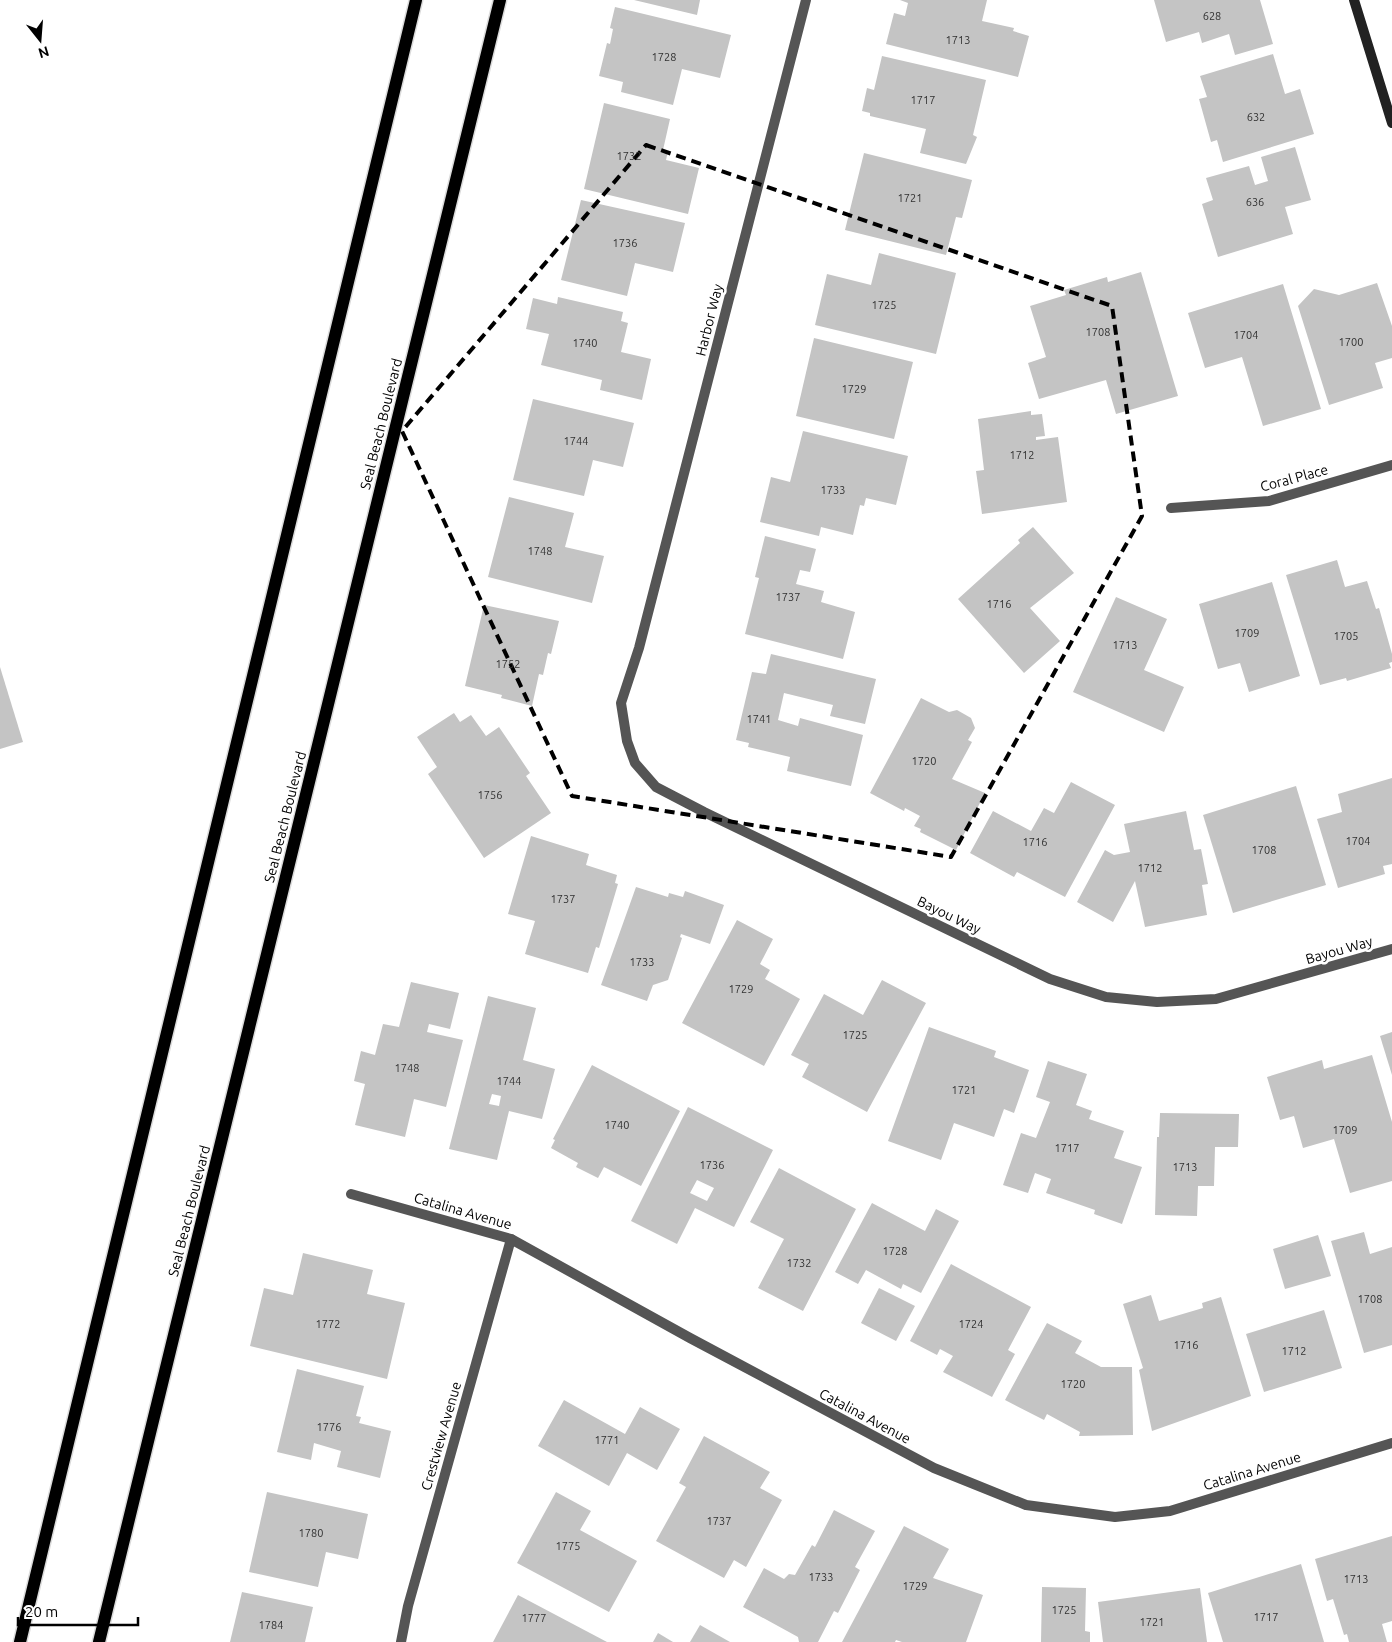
<svg xmlns="http://www.w3.org/2000/svg" width="1392" height="1642" font-family="Ubuntu,sans-serif">
  <style>
    .building { fill: #c4c4c4; fill-rule: evenodd }
    .lines { fill: none; stroke-linecap: round; stroke-linejoin: round }
    .primary-casing { stroke: #dbdbdb; stroke-width: 15 }
    .street { stroke: #555; stroke-width: 10 }
    .secondary { stroke: #222; stroke-width: 10 }
    .primary { stroke: #000; stroke-width: 12 }
    .marked { fill: none; stroke: #000; stroke-width: 4; stroke-dasharray: 10 6; stroke-linejoin: round }
    .labels { text-anchor: middle; dominant-baseline: central; stroke-width: 5; stroke-linejoin: round; paint-order: stroke }
    .number-label { font-size: 11px; fill: #313131 }
    .street-label { font-size: 14px; fill: #000; stroke: #fff }
  </style>
  <rect width="100%" height="100%" fill="#fff"/>
  <g class="building">
    <polygon points="634,0 700,0 697,15"/>
    <polygon points="900,0 987,0 982,21 1014,28 1013,31 1029,36 1018,77 886,44 894,13 905,16 908,3"/>
    <polygon points="1154,0 1260,0 1273,44 1235,55 1229,34 1202,43 1199,32 1166,42"/>
    <polygon points="615,7 731,35 720,78 682,69 673,105 621,92 623,82 599,76 607,43 610,44 613,29 610,28"/>
    <polygon points="1273,54 1285,94 1300,89 1314,134 1223,162 1217,140 1211,142 1199,99 1207,97 1200,76"/>
    <polygon points="882,56 986,80 973,135 977,137 966,164 920,153 926,129 870,116 870,113 862,111 867,88 874,90"/>
    <polygon points="604,103 670,119 663,150 668,151 666,160 699,168 688,214 584,189"/>
    <polygon points="1295,147 1311,200 1285,207 1293,234 1218,257 1202,204 1213,200 1206,178 1249,166 1255,185 1268,181 1261,157"/>
    <polygon points="864,153 972,180 962,218 956,217 946,255 845,230"/>
    <polygon points="581,200 685,223 673,272 635,263 627,296 561,280"/>
    <polygon points="879,253 956,273 936,354 815,325 827,274 871,285"/>
    <polygon points="1141,272 1178,396 1116,414 1106,380 1039,399 1028,363 1046,357 1030,306 1066,295 1064,290 1107,277 1108,282"/>
    <polygon points="1377,283 1392,326 1392,358 1375,363 1383,388 1329,405 1298,306 1314,289 1339,295"/>
    <polygon points="1283,284 1321,409 1263,426 1242,357 1205,368 1188,313"/>
    <polygon points="558,297 623,312 621,321 628,323 621,352 651,359 642,400 600,390 602,380 541,365 549,334 526,329 533,298 557,304"/>
    <polygon points="814,338 913,362 894,439 796,416"/>
    <polygon points="533,399 634,423 623,467 593,460 584,496 513,480"/>
    <polygon points="1031,411 1031,415 1042,414 1045,436 1036,437 1036,440 1058,437 1067,502 982,514 976,471 984,470 978,419"/>
    <polygon points="803,431 908,456 896,505 866,498 864,506 860,505 853,535 821,527 819,536 760,522 771,477 790,482"/>
    <polygon points="509,497 574,513 565,547 604,556 592,603 488,577"/>
    <polygon points="1033,527 1074,573 1030,608 1060,641 1024,673 958,599 1020,543 1018,540"/>
    <polygon points="765,536 816,549 810,572 800,570 796,584 824,591 821,602 855,612 843,659 745,634 759,578 755,577"/>
    <polygon points="1337,560 1345,587 1367,581 1376,609 1379,608 1392,654 1392,662 1389,663 1391,668 1347,681 1346,678 1320,685 1286,575"/>
    <polygon points="1272,582 1300,676 1249,692 1240,663 1218,669 1199,604"/>
    <polygon points="1116,597 1167,619 1144,670 1184,687 1164,732 1073,692"/>
    <polygon points="484,605 559,621 551,654 548,653 543,675 539,674 532,706 501,698 502,695 465,686"/>
    <polygon points="771,654 876,679 865,724 830,716 833,705 784,693 778,720 798,726 800,718 863,735 851,786 787,771 790,757 748,747 749,743 736,740 752,672 766,674"/>
    <polygon points="0,667 23,742 0,749"/>
    <polygon points="921,698 949,712 957,710 971,718 975,728 968,740 972,742 952,779 985,793 956,850 920,832 921,829 914,826 920,816 905,808 904,811 870,793"/>
    <polygon points="454,713 460,722 471,715 486,736 499,727 530,773 526,776 551,813 484,858 428,774 437,767 417,737"/>
    <polygon points="1392,778 1392,864 1383,866 1385,874 1338,888 1317,819 1342,812 1338,794"/>
    <polygon points="1071,782 1115,805 1065,897 1017,872 1014,877 970,853 993,811 1031,831 1044,808 1054,813"/>
    <polygon points="1296,786 1326,885 1233,913 1203,815"/>
    <polygon points="1186,811 1194,850 1201,849 1208,884 1202,885 1207,915 1145,927 1135,881 1113,922 1077,902 1105,850 1114,855 1130,852 1124,824"/>
    <polygon points="531,836 589,854 586,865 617,875 615,883 618,884 599,948 596,947 588,973 525,954 535,921 508,914"/>
    <polygon points="636,887 668,897 669,893 683,897 685,891 724,905 710,944 681,934 680,937 682,938 668,980 653,985 647,1001 601,985"/>
    <polygon points="737,920 773,939 760,964 770,970 765,979 800,999 764,1066 682,1023"/>
    <polygon points="882,980 926,1003 867,1112 802,1077 809,1064 791,1055 824,994 863,1015"/>
    <polygon points="411,982 459,993 450,1029 429,1024 427,1032 463,1040 446,1107 414,1099 405,1137 355,1125 365,1084 354,1081 361,1051 375,1055 383,1024 399,1027"/>
    <path d="M488 996 536 1008 523 1060 555 1069 542 1119 509 1111 497 1160 449 1149ZM492 1094 501 1096 499 1106 489 1104Z"/>
    <polygon points="929,1027 996,1051 994,1057 1029,1070 1014,1113 1004,1109 994,1137 954,1123 941,1160 888,1141"/>
    <polygon points="1392,1032 1392,1075 1380,1036"/>
    <polygon points="1372,1055 1392,1122 1392,1181 1350,1193 1334,1139 1303,1148 1294,1116 1280,1120 1267,1077 1322,1060 1324,1069"/>
    <polygon points="1048,1061 1087,1074 1076,1105 1092,1111 1089,1119 1124,1131 1114,1158 1142,1167 1122,1224 1094,1214 1095,1210 1046,1193 1051,1179 1035,1173 1028,1193 1003,1185 1021,1133 1036,1138 1050,1102 1036,1097"/>
    <polygon points="592,1065 680,1111 641,1186 604,1167 598,1178 576,1167 578,1163 551,1148 555,1140 553,1139"/>
    <path d="M688 1107 773 1150 734 1227 695 1208 677 1244 631 1221ZM697 1180 714 1188 707 1201 690 1193Z"/>
    <polygon points="1160,1113 1239,1114 1238,1147 1215,1147 1214,1186 1198,1186 1197,1216 1155,1215 1157,1137 1159,1137"/>
    <polygon points="779,1168 856,1209 803,1311 758,1288 784,1239 750,1222"/>
    <polygon points="872,1203 925,1231 936,1209 959,1221 921,1293 903,1284 901,1289 866,1270 858,1284 835,1272"/>
    <polygon points="1364,1232 1370,1254 1392,1247 1392,1345 1364,1353 1331,1241"/>
    <polygon points="1318,1235 1331,1276 1285,1289 1273,1249"/>
    <polygon points="303,1253 373,1270 367,1294 405,1303 387,1379 250,1346 264,1288 293,1295"/>
    <polygon points="951,1264 1031,1307 1008,1350 1015,1354 992,1397 943,1372 953,1356 940,1349 937,1355 910,1341"/>
    <polygon points="879,1288 915,1306 896,1341 861,1323"/>
    <polygon points="1151,1295 1159,1321 1203,1308 1202,1303 1221,1297 1251,1396 1152,1431 1139,1370 1143,1368 1123,1304"/>
    <polygon points="1324,1310 1342,1368 1264,1392 1246,1334"/>
    <polygon points="1047,1323 1082,1341 1075,1353 1101,1367 1132,1367 1133,1435 1079,1436 1080,1432 1047,1414 1044,1420 1005,1400"/>
    <polygon points="297,1369 364,1386 356,1416 361,1417 359,1423 391,1431 380,1478 337,1467 341,1451 314,1443 311,1460 277,1452"/>
    <polygon points="564,1400 625,1434 640,1407 680,1429 657,1470 627,1453 609,1486 538,1446"/>
    <polygon points="704,1436 770,1472 760,1488 782,1500 746,1567 734,1560 724,1578 656,1541 686,1487 679,1483"/>
    <polygon points="267,1492 368,1514 358,1559 326,1552 318,1587 249,1572"/>
    <polygon points="556,1492 591,1511 580,1530 637,1561 609,1612 517,1563"/>
    <polygon points="834,1510 875,1531 855,1567 860,1570 838,1613 834,1611 818,1642 799,1642 798,1637 743,1607 764,1568 784,1579 789,1574 795,1575 812,1545 815,1547"/>
    <polygon points="904,1526 949,1549 933,1578 983,1595 966,1642 902,1642 896,1640 895,1642 842,1642"/>
    <polygon points="1392,1536 1392,1621 1382,1624 1387,1642 1349,1642 1347,1634 1344,1635 1333,1599 1327,1601 1315,1559"/>
    <polygon points="1301,1564 1324,1642 1223,1642 1208,1593"/>
    <polygon points="1042,1587 1086,1588 1085,1631 1090,1632 1090,1642 1041,1642"/>
    <polygon points="1200,1588 1207,1642 1103,1642 1098,1602"/>
    <polygon points="242,1592 313,1607 305,1642 230,1642"/>
    <polygon points="518,1595 607,1642 493,1642"/>
    <polygon points="700,1625 730,1642 690,1642"/>
    <polygon points="658,1633 673,1642 653,1642"/>
  </g>
  <g class="lines">
    <defs>
      <g id="primary">
        <polyline points="20,1642 416,0"/>
        <polyline points="99,1642 500,0"/>
      </g>
    </defs>
    <use href="#primary" class="primary-casing"/>
    <g class="street">
      <polyline points="806,0 639,648 621,703 627,741 635,763 656,787 704,812 1050,979 1106,997 1157,1002 1216,999 1392,949"/>
      <polyline points="1171,508 1269,501 1392,465"/>
      <polyline points="351,1194 511,1239 690,1338 934,1468 1026,1505 1115,1517 1170,1511 1392,1443"/>
      <polyline points="401,1642 408,1606 511,1239"/>
    </g>
    <polyline class="secondary" points="1354,0 1392,123"/>
    <use href="#primary" class="primary"/>
  </g>
  <path class="marked" d="M646 145 1112 306 1142 516 951 857 572 796 402 431Z"/>
  <g class="labels">
    <g class="number-label">
      <text x="1212" y="16">628</text>
      <text x="958" y="40">1713</text>
      <text x="664" y="57">1728</text>
      <text x="923" y="100">1717</text>
      <text x="1256" y="117">632</text>
      <text x="629" y="156">1732</text>
      <text x="910" y="198">1721</text>
      <text x="1255" y="202">636</text>
      <text x="625" y="243">1736</text>
      <text x="884" y="305">1725</text>
      <text x="1098" y="332">1708</text>
      <text x="1246" y="335">1704</text>
      <text x="1351" y="342">1700</text>
      <text x="585" y="343">1740</text>
      <text x="854" y="389">1729</text>
      <text x="576" y="441">1744</text>
      <text x="1022" y="455">1712</text>
      <text x="833" y="490">1733</text>
      <text x="540" y="551">1748</text>
      <text x="788" y="597">1737</text>
      <text x="999" y="604">1716</text>
      <text x="1247" y="633">1709</text>
      <text x="1346" y="636">1705</text>
      <text x="1125" y="645">1713</text>
      <text x="508" y="664">1752</text>
      <text x="759" y="719">1741</text>
      <text x="924" y="761">1720</text>
      <text x="490" y="795">1756</text>
      <text x="1358" y="841">1704</text>
      <text x="1035" y="842">1716</text>
      <text x="1264" y="850">1708</text>
      <text x="1150" y="868">1712</text>
      <text x="563" y="899">1737</text>
      <text x="642" y="962">1733</text>
      <text x="741" y="989">1729</text>
      <text x="855" y="1035">1725</text>
      <text x="407" y="1068">1748</text>
      <text x="509" y="1081">1744</text>
      <text x="964" y="1090">1721</text>
      <text x="617" y="1125">1740</text>
      <text x="1345" y="1130">1709</text>
      <text x="1067" y="1148">1717</text>
      <text x="712" y="1165">1736</text>
      <text x="1185" y="1167">1713</text>
      <text x="895" y="1251">1728</text>
      <text x="799" y="1263">1732</text>
      <text x="1370" y="1299">1708</text>
      <text x="328" y="1324">1772</text>
      <text x="971" y="1324">1724</text>
      <text x="1186" y="1345">1716</text>
      <text x="1294" y="1351">1712</text>
      <text x="1073" y="1384">1720</text>
      <text x="329" y="1427">1776</text>
      <text x="607" y="1440">1771</text>
      <text x="719" y="1521">1737</text>
      <text x="311" y="1533">1780</text>
      <text x="568" y="1546">1775</text>
      <text x="821" y="1577">1733</text>
      <text x="1356" y="1579">1713</text>
      <text x="915" y="1586">1729</text>
      <text x="1064" y="1610">1725</text>
      <text x="1266" y="1617">1717</text>
      <text x="534" y="1618">1777</text>
      <text x="1152" y="1622">1721</text>
      <text x="271" y="1625">1784</text>
    </g>
    <g class="street-label">
      <text transform="translate(709 320) rotate(-76)">Harbor Way</text>
      <text transform="translate(381 424) rotate(-76)">Seal Beach Boulevard</text>
      <text transform="translate(1294 478) rotate(-15)">Coral Place</text>
      <text transform="translate(285 817) rotate(-76)">Seal Beach Boulevard</text>
      <text transform="translate(949 915) rotate(26)">Bayou Way</text>
      <text transform="translate(1339 950) rotate(-16)">Bayou Way</text>
      <text transform="translate(189 1211) rotate(-76)">Seal Beach Boulevard</text>
      <text transform="translate(463 1211) rotate(16)">Catalina Avenue</text>
      <text transform="translate(865 1416) rotate(28)">Catalina Avenue</text>
      <text transform="translate(441 1436) rotate(-74)">Crestview Avenue</text>
      <text transform="translate(1252 1471) rotate(-17)">Catalina Avenue</text>
    </g>
  </g>
  <g transform="translate(40 40) rotate(163)" stroke="#ffffff" stroke-width="4" paint-order="stroke">
  <path d="M0-4L9 19L0 12L-9 19Z" fill="#000000"/>
  <text y="-8" font-size="14" font-weight="bold" text-anchor="middle" fill="#000000">N</text>
  </g>
  <path d="M18 1617v8h120v-8" fill="none" stroke="#000000" stroke-width="2.5"/>
  <text x="25" y="1617" font-size="15" fill="#000000" stroke="#ffffff" stroke-width="4" paint-order="stroke">20 m</text>
</svg>
